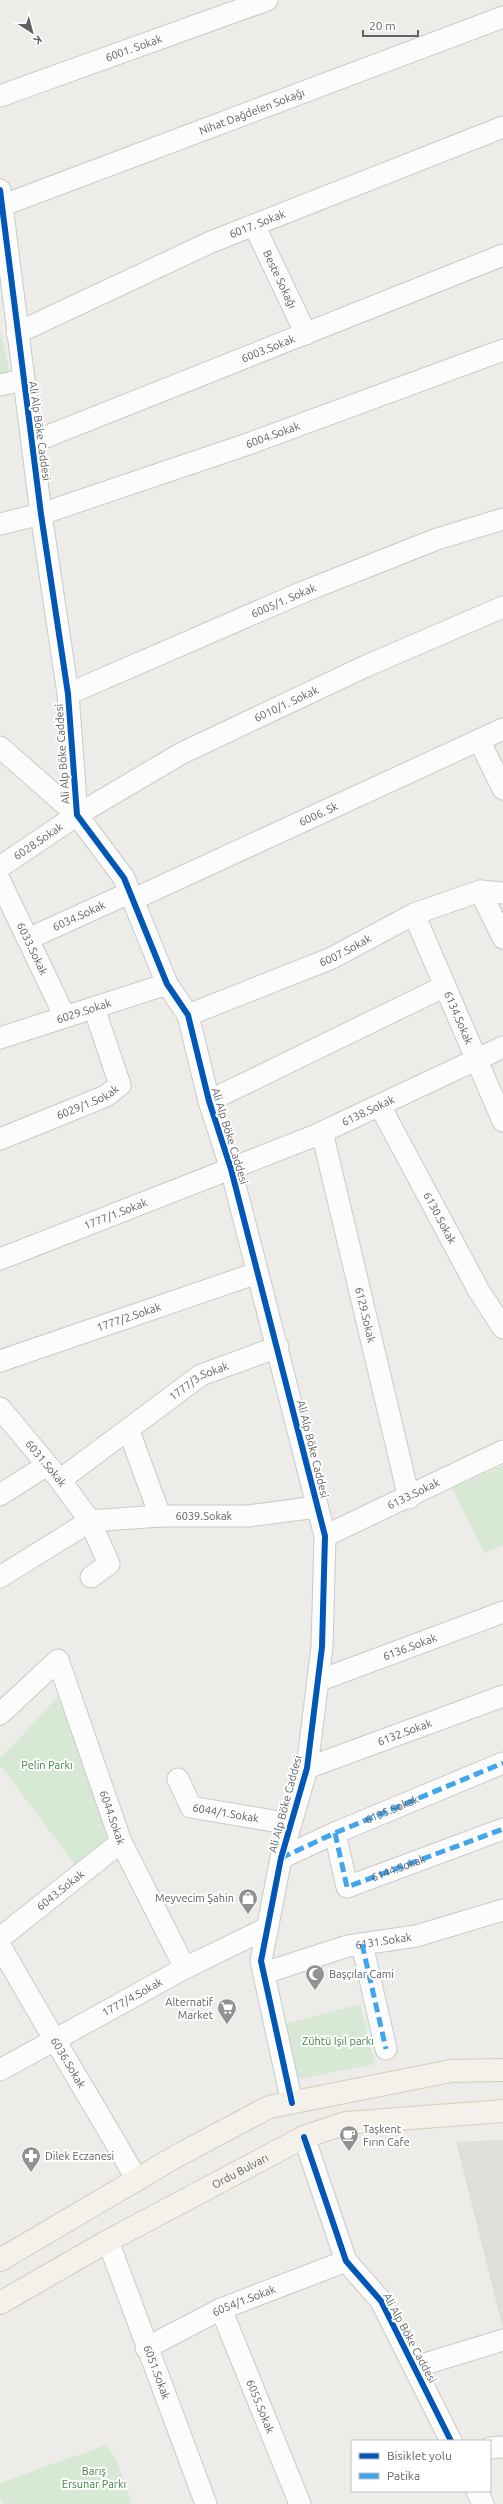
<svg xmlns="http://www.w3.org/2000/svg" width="503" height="2504" font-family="Ubuntu,sans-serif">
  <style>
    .education { fill: #e0ded8 }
    .green { fill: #d7e8d5 }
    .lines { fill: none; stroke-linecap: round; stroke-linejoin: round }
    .minor-casing { stroke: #cacaca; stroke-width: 23 }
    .major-casing { stroke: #d3cdb8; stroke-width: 24 }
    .minor { stroke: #fcfcfc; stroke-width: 21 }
    .major { stroke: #f3f1e9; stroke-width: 22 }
    .quiet { stroke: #41a5ee; stroke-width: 5; stroke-dasharray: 10 5; stroke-linecap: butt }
    .cycleway-casing { stroke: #fff; stroke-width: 8 }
    .cycleway { stroke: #0057b8; stroke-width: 6 }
    .labels { text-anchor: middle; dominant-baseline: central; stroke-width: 4; stroke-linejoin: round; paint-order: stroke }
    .street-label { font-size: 11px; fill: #5e6165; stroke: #fff }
    .park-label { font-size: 11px; fill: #3d8543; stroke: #fff }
    .poi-label { font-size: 11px; fill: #5e6165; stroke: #fff; text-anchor: start }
  </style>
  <rect width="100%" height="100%" fill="#edece8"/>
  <polygon class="education" points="503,2140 503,2329 456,2142"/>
  <g class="green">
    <polygon points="0,330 11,377 0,380"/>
    <polygon points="503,1465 503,1545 484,1553 452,1488"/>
    <polygon points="64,1690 113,1842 75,1865 0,1765 0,1759"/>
    <polygon points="360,2004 375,2064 293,2080 282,2025"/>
    <polygon points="106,2445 116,2459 132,2504 3,2504 0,2498 0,2483"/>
  </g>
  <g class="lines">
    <defs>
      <g id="minor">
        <path id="s1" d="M0 96 267 0"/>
        <polyline points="0,190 41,514 68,694 77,815 124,878 167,984 188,1015 209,1101 231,1169 325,1536 322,1647 307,1768 281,1858 261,1961 292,2103"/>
        <path id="s2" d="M1 206 503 17"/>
        <path id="s3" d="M254 225 306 334"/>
        <path id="s4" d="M17 333 211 242 503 127"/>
        <polyline points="0,385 23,380"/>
        <path id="s5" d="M33 442 503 255"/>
        <path id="s6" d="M0 524 41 514 248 444 503 350"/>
        <path id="s7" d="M68 694 303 592 437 539 503 519"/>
        <polyline points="479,740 503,789"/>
        <polyline points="0,747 77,815"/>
        <path id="s8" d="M0 867 77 815 182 753 364 667 503 607"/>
        <path id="s9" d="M0 881 65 1017"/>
        <polyline points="480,891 503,938"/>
        <path id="s10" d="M134 899 503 729"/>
        <path id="s11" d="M414 914 503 1121"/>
        <path id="s12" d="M28 939 131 892"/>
        <path id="s13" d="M188 1015 332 958 414 914 480 891 503 893"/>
        <path id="s14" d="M0 1038 167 984"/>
        <polyline points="209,1101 445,986"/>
        <path id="s15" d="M380 1106 479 1291 503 1328"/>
        <path id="s16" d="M322 1132 409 1498"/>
        <path id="s17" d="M0 1139 106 1096 120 1085 94 1008"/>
        <path id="s18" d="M0 1259 314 1136 503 1047"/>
        <path id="s19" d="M0 1361 257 1273"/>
        <path id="s20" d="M0 1408 60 1480 90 1521 109 1564 91 1577"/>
        <polyline points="129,1431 160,1516"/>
        <path id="s21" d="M60 1480 201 1375 278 1347"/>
        <polyline points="0,1495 47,1465"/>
        <path id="s22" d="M325 1536 503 1451"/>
        <path id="s23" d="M0 1577 90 1521 160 1516H248L317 1507"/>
        <path id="s24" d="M318 1681 503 1612"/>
        <path id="s25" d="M0 1714 58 1660 121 1842 185 1968"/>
        <path id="s26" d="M307 1768 503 1696"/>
        <path id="s27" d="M178 1779 191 1807 291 1824"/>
        <path id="s28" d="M335 1833 347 1887 503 1829"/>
        <path id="s29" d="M281 1858 335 1833 503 1763"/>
        <path id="s30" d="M0 1938 121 1842"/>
        <polyline points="362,1944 386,2049"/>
        <path id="s31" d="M0 1945C44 2024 92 2101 137 2180"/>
        <path id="s32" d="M264 1973 348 1946 416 1936 503 1910"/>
        <path id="s33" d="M0 2070 185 1968 267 1928"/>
        <polyline points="304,2137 346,2261 381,2301 451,2441"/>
        <path id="s34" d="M108 2241 206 2504"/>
        <path id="s35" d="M221 2309 300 2504"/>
        <path id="s36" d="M146 2348 221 2309 346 2261"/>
        <polyline points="415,2367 503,2340"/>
        <polyline points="490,2448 503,2447"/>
        <polyline points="477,2491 483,2504"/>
      </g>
      <g id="major">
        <polyline points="0,2260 175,2157 269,2107 451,2071 503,2070"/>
        <path id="s37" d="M0 2303 108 2241 304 2137 346 2123 503 2111"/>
      </g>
    </defs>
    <use href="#minor" class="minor-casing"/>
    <use href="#major" class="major-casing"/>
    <use href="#minor" class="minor"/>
    <use href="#major" class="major"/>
    <g class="quiet">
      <polyline points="335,1833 347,1887 503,1829"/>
      <polyline points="281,1858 335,1833 503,1763"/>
      <polyline points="362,1944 386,2049"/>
    </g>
    <defs>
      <g id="cycleway">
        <polyline points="0,190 41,514 68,694 77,815 124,878 167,984 188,1015 209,1101 231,1169 325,1536 322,1647 307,1768 281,1858 261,1961 292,2103"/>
        <polyline points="304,2137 346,2261 381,2301 451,2441"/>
      </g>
    </defs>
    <use href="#cycleway" class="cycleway-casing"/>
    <use href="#cycleway" class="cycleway"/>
  </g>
  <defs>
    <symbol id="shop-pin" viewBox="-11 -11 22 30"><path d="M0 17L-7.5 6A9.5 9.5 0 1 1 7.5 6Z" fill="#909293" stroke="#fff"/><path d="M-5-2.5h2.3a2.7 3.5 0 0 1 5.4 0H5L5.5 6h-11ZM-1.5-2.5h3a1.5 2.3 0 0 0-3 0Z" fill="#fff"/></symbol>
    <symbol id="mosque-pin" viewBox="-11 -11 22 30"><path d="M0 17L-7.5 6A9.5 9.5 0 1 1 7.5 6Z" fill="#909293" stroke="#fff"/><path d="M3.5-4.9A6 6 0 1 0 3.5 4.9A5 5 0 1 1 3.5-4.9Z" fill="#fff"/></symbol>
    <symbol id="supermarket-pin" viewBox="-11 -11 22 30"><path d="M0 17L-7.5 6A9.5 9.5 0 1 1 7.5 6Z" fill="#909293" stroke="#fff"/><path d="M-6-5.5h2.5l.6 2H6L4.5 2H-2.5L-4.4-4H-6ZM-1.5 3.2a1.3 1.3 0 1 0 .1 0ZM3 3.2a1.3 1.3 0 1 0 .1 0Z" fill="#fff"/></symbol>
    <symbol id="cafe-pin" viewBox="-11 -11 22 30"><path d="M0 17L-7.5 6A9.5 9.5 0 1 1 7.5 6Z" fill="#909293" stroke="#fff"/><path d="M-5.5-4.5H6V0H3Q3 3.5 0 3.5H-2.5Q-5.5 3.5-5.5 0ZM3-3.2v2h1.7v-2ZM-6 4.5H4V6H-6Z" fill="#fff"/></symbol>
    <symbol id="pharmacy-pin" viewBox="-11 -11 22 30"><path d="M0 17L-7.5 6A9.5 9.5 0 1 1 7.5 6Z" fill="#909293" stroke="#fff"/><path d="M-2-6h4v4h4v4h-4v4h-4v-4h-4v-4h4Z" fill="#fff"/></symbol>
  </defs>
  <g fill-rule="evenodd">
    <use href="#shop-pin" x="237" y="1887" width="22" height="30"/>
    <use href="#mosque-pin" x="304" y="1963" width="22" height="30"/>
    <use href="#supermarket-pin" x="216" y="1997" width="22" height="30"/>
    <use href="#cafe-pin" x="338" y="2124" width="22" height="30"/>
    <use href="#pharmacy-pin" x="20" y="2145" width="22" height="30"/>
  </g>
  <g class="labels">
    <g class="street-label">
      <text stroke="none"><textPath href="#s1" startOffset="142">6001. Sokak</textPath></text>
      <text stroke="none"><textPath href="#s2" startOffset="268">Nihat Dağdelen Sokağı</textPath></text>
      <text stroke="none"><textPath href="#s4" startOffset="264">6017. Sokak</textPath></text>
      <text stroke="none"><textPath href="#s3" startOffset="60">Beste Sokağı</textPath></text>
      <text stroke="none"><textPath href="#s5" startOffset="253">6003.Sokak</textPath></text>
      <text transform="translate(40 431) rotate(82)">Ali Alp Böke Caddesi</text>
      <text stroke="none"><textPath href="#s6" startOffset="287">6004.Sokak</textPath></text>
      <text stroke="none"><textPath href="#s7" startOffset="235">6005/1. Sokak</textPath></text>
      <text stroke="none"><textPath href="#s8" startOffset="330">6010/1. Sokak</textPath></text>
      <text transform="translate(62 754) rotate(-94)">Ali Alp Böke Caddesi</text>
      <text stroke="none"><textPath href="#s10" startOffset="203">6006. Sk</textPath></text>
      <text stroke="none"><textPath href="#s8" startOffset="46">6028.Sokak</textPath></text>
      <text stroke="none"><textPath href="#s12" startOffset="56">6034.Sokak</textPath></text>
      <text stroke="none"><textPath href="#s9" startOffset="75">6033.Sokak</textPath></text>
      <text stroke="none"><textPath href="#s13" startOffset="170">6007.Sokak</textPath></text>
      <text stroke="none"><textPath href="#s14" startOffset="88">6029.Sokak</textPath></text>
      <text stroke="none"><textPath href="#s11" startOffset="113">6134.Sokak</textPath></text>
      <text stroke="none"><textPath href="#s17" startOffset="95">6029/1.Sokak</textPath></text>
      <text stroke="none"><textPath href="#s18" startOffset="397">6138.Sokak</textPath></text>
      <text transform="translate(230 1136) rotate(73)">Ali Alp Böke Caddesi</text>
      <text stroke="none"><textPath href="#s18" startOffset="124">1777/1.Sokak</textPath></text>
      <text stroke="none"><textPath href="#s15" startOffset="127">6130.Sokak</textPath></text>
      <text stroke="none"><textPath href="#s16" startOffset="188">6129.Sokak</textPath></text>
      <text stroke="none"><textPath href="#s19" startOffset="136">1777/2.Sokak</textPath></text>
      <text stroke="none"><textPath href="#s21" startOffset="171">1777/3.Sokak</textPath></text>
      <text transform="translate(313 1449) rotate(76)">Ali Alp Böke Caddesi</text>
      <text stroke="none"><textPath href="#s20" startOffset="72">6031.Sokak</textPath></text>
      <text stroke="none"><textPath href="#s22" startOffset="98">6133.Sokak</textPath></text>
      <text stroke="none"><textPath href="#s23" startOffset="220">6039.Sokak</textPath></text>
      <text stroke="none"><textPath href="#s24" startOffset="98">6136.Sokak</textPath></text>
      <text stroke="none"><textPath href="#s26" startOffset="104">6132.Sokak</textPath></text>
      <text transform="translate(285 1804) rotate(-75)">Ali Alp Böke Caddesi</text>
      <text stroke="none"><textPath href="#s29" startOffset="121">6135.Sokak</textPath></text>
      <text stroke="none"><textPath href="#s27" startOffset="66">6044/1.Sokak</textPath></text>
      <text stroke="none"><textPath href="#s25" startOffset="246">6044.Sokak</textPath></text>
      <text stroke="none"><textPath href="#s28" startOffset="110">6144.Sokak</textPath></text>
      <text stroke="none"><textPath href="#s30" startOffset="77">6043.Sokak</textPath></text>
      <text stroke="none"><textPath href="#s32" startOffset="124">6131.Sokak</textPath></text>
      <text stroke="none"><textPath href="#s33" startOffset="151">1777/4.Sokak</textPath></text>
      <text stroke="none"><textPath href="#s31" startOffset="136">6036.Sokak</textPath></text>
      <text stroke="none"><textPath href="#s37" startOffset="274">Ordu Bulvarı</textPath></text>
      <text stroke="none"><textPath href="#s36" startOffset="109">6054/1.Sokak</textPath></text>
      <text transform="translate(410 2338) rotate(62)">Ali Alp Böke Caddesi</text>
      <text stroke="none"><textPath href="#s34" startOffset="140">6051.Sokak</textPath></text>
      <text stroke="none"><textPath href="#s35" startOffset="105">6055.Sokak</textPath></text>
    </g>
    <g class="park-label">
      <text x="47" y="1765">Pelin Parkı</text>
      <text x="338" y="2041">Zühtü Işıl parkı</text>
      <text x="94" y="2471">Barış<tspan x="94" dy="13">Ersunar Parkı</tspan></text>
    </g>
    <g class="poi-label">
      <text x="234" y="1898" text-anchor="end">Meyvecim Şahin</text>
      <text x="329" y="1974">Başçılar Cami</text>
      <text x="213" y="2002" text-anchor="end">Alternatif<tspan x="213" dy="13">Market</tspan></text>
      <text x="363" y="2129">Taşkent<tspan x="363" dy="13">Fırın Cafe</tspan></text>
      <text x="45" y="2156">Dilek Eczanesi</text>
    </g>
  </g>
  <rect x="351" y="2440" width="140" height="52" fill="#ffffff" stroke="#bfc0c1"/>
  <rect x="359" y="2453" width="20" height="6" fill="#0057b8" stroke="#bfc0c1"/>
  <text x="387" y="2460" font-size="12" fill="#5e6165">Bisiklet yolu</text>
  <rect x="359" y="2473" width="20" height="6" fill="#41a5ee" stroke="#bfc0c1"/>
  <text x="387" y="2480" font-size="12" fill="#5e6165">Patika</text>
  <g transform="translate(32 32) rotate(144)" stroke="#ffffff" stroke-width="3" paint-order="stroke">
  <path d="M0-3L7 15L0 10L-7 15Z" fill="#5e6165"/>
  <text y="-6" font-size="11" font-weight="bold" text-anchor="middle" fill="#5e6165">K</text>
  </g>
  <path d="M363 30v6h55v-6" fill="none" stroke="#5e6165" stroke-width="2"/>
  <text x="369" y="30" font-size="12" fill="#5e6165" stroke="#ffffff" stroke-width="3" paint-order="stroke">20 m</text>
</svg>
